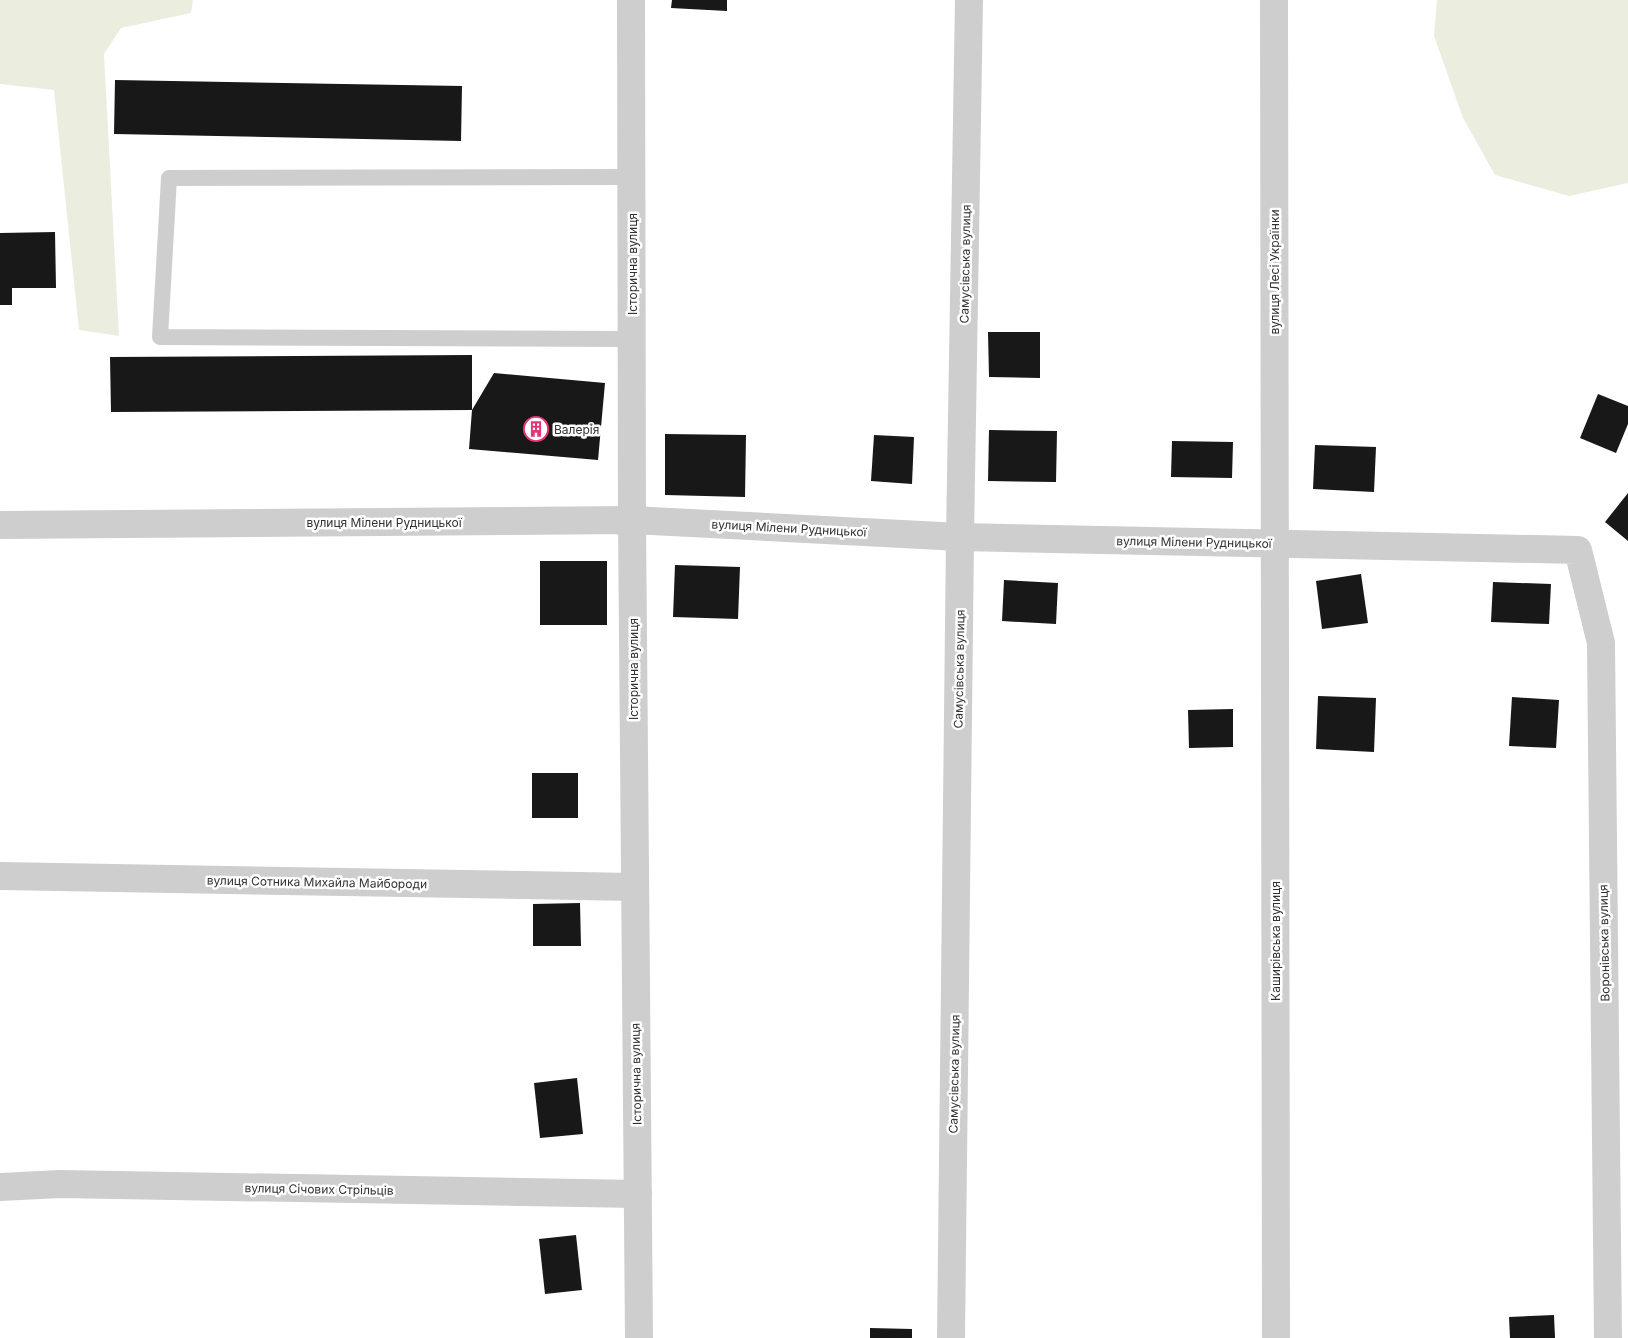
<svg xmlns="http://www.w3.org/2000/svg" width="1628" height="1338" font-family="Inter,sans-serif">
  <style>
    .green { fill: #ebeedf }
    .building { fill: #181818 }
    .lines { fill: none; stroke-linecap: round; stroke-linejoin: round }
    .lane { stroke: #cecece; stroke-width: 16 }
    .street { stroke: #cecece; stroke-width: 28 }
    .labels { text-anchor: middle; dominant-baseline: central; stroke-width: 5; stroke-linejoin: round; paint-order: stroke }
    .street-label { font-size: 12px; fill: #313131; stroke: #fff }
    .poi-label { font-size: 12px; fill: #313131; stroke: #fff; text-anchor: start }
  </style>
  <rect width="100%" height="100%" fill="#fff"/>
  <g class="green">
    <polygon points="0,0 193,0 191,13 121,28 104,54 119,336 79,330 54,90 0,84"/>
    <polygon points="1437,0 1628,0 1628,183 1569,196 1495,175 1463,118 1434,36"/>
  </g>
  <g class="building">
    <polygon points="672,0 727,0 727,11 671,8"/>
    <polygon points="115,80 462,86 461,141 114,134"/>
    <polygon points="55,232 56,288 12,288 12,305 0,305 0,233"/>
    <polygon points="988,332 1040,332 1040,378 989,377"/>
    <polygon points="472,355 472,410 494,373 605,383 598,460 469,449 472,410 111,412 110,357"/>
    <polygon points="1598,394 1628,406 1628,424 1616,453 1580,438"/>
    <polygon points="989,430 1057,431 1056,482 988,481"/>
    <polygon points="665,434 746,435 745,497 665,495"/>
    <polygon points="874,435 914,437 912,484 871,481"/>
    <polygon points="1172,441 1233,442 1232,478 1171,477"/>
    <polygon points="1315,445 1376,447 1374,492 1313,489"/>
    <polygon points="1628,493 1628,541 1605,522"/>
    <rect x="540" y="561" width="67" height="64"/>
    <polygon points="675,565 740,567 738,619 673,617"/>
    <polygon points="1361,574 1368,623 1322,629 1316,581"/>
    <polygon points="1004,580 1058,583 1056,624 1002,621"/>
    <polygon points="1493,582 1551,584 1549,624 1491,622"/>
    <polygon points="1318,696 1376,698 1374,752 1316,749"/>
    <polygon points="1512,697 1559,700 1556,748 1509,746"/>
    <polygon points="1233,709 1233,747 1189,748 1188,710"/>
    <rect x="532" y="773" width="46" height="45"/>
    <polygon points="580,903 581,946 533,946 533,904"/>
    <polygon points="577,1078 583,1134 540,1138 534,1083"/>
    <polygon points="576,1235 582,1290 545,1294 539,1239"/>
    <polygon points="1554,1315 1555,1338 1510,1338 1509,1317"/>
    <polygon points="870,1328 912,1329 912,1338 870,1338"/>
  </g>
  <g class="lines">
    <polyline class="lane" points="631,177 169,178 160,337 632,339"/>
    <g class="street">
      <polyline points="631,0 632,520 639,1338"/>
      <polyline points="1274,0 1276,1338"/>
      <polyline points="0,525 632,520 960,537 1578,550 1601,643 1608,1338"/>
      <polyline points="0,876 635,887"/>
      <polyline points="0,1187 60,1184 638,1194"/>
      <polyline points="951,1338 960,537 969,0"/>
    </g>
  </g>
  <defs>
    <symbol id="building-ring" viewBox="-11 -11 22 22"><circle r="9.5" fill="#fff" stroke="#e73476" stroke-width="1.5"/><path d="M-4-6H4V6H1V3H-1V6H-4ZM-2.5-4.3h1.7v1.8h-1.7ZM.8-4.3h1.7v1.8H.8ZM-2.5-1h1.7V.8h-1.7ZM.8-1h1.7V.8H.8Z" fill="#e73476"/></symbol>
  </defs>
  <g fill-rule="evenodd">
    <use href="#building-ring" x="522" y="415" width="28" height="28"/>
  </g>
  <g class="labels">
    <g class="street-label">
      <text transform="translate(632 264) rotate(-90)">Історична вулиця</text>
      <text transform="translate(965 264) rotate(-89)">Самусівська вулиця</text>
      <text transform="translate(1274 272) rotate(-90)">вулиця Лесі Українки</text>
      <text x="384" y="522">вулиця Мілени Рудницької</text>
      <text transform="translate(789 528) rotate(3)">вулиця Мілени Рудницької</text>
      <text transform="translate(1194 542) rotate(1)">вулиця Мілени Рудницької</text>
      <text transform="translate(633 669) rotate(-90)">Історична вулиця</text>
      <text transform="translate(959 669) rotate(-89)">Самусівська вулиця</text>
      <text transform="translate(317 882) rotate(1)">вулиця Сотника Михайла Майбороди</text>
      <text transform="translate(1275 941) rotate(-90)">Каширівська вулиця</text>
      <text transform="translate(1604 943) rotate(-91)">Воронівська вулиця</text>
      <text transform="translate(636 1074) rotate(-91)">Історична вулиця</text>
      <text transform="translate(954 1074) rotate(-89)">Самусівська вулиця</text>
      <text transform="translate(319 1189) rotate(1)">вулиця Січових Стрільців</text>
    </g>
    <g class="poi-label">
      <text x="554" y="429">Валерія</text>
    </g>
  </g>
</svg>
